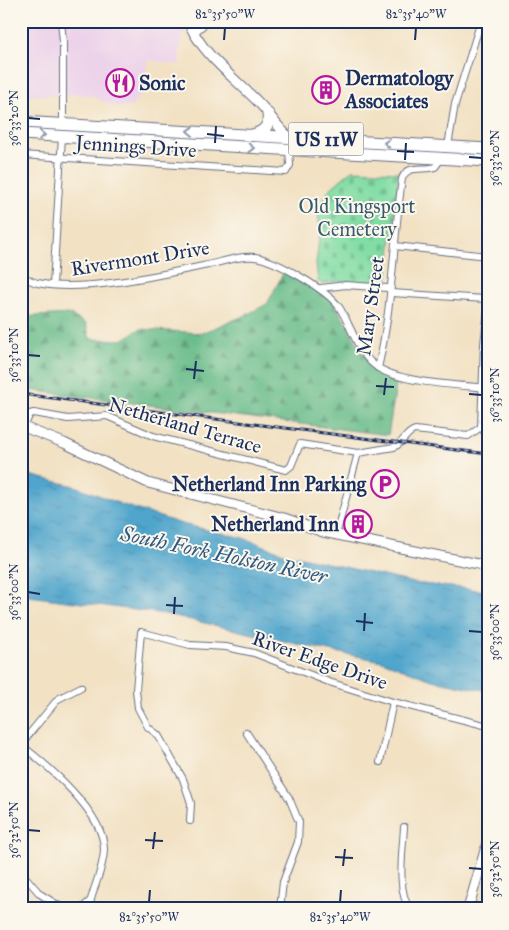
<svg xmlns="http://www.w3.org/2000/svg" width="509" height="930" font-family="'IM FELL Great Primer',serif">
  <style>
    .built { fill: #ecd1ea }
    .forest { fill: url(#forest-firs); stroke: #427674 }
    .cemetery { fill: url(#cemetery-stones); stroke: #4e8681 }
    .water { fill: url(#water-ripples); stroke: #366a95 }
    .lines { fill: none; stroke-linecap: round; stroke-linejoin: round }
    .street-casing { stroke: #666d81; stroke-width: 8 }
    .secondary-casing { stroke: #666d81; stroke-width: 11 }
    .highway-casing { stroke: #666d81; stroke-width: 13 }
    .street { stroke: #fff; stroke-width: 6 }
    .secondary { stroke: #fff; stroke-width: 9 }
    .highway { stroke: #fff; stroke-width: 11 }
    .rail-casing { stroke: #1b2f5e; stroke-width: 3 }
    .rail { stroke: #fbf7ec; stroke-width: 1; stroke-dasharray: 4; stroke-linecap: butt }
    .oneway { stroke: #8d97ae }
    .ticks { fill: none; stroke: #1b2f5e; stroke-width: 2 }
    .labels { text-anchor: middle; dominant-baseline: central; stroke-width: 4; stroke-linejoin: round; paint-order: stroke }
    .shield { fill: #fbf7ec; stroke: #5e6b89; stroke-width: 1 }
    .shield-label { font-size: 19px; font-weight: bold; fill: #1b2f5e }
    .poi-label { font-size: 20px; font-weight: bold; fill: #1b2f5e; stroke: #fbf7ec; text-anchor: start }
    .street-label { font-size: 20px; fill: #1b2f5e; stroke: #fbf7ec }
    .park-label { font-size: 20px; fill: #355a70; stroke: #fbf7ec }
    .water-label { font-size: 21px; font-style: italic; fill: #2e5884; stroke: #fbf7ec }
    .neatline { fill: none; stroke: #1b2f5e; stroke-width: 2 }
    .ticks-label { font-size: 12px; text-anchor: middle; fill: #1b2f5e }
  </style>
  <defs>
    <pattern id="forest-firs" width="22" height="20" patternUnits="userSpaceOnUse" patternTransform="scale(1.25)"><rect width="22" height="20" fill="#69bc8a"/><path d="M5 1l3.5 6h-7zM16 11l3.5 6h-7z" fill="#569974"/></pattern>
    <pattern id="cemetery-stones" width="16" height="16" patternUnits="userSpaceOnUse" patternTransform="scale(1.25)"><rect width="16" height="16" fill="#82dda4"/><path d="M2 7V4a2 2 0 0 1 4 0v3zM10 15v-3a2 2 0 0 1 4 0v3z" fill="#70be90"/></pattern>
    <pattern id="water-ripples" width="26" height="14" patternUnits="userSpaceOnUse" patternTransform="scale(1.25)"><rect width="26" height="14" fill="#50a5cc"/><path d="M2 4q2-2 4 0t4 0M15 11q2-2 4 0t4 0" fill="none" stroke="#4287a9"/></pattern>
  </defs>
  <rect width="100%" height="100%" fill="#fbf7ec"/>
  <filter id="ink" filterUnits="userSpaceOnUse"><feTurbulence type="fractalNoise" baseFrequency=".02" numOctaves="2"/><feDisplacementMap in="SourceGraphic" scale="10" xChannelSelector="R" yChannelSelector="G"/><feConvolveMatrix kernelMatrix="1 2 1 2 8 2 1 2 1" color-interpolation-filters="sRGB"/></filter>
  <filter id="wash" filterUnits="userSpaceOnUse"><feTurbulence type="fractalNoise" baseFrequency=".0096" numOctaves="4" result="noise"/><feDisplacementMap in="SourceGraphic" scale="20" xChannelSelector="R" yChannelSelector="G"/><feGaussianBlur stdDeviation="1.12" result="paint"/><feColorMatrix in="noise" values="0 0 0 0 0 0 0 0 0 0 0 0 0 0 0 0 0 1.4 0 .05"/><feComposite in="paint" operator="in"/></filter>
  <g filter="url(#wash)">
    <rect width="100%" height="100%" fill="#f2e1c3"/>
    <polygon class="built" points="21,21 183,21 185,26 180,47 180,65 150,60 147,64 142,93 131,107 122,107 112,106 92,96 76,94 21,96"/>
    <polygon class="forest" points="285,270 331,297 363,353 378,368 397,380 388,435 21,389 21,317 69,314 86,324 90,339 122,340 140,329 201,333 244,316 267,304"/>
    <polygon class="cemetery" points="352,170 399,172 387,282 382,285 339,281 322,284 318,281 316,264 320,232 318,212 328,191"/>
    <polygon class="water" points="21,473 78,487 123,505 182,524 243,538 284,553 414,583 488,591 488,691 432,680 382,661 315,648 165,614 21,595"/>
  </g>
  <g filter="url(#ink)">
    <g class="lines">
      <defs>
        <g id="street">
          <polyline points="61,21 63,42 63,125"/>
          <polyline points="193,34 208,21"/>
          <polyline points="448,146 455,104 481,21"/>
          <polyline points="21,155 286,172 290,165 289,150"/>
          <polyline points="395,246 488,256"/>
          <path d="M21 275C26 278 32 282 38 283 81 293 159 275 203 266 219 263 239 255 255 257 276 260 327 290 339 307 352 326 358 357 380 369 405 383 458 385 488 388"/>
          <polyline points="53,285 62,136"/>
          <polyline points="321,288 346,285 388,288 392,293 485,299 488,305"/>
          <path d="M378 368C393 305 393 242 402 179 407 164 423 171 435 167L441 159"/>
          <polyline points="24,427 30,414 34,413 68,419 107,416 153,436 286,470 291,466 300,444 358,453"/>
          <polyline points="481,427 484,344 488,310"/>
          <path d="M336 535 358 453 394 447C404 443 405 433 415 430L468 436 481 427 488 436"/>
          <polyline points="246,732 289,798 299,822 298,842 283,882 280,909"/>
          <polyline points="21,744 58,699 81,687"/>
          <path d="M21 745C47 765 104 813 104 849 104 870 92 888 89 909"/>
          <polyline points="380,762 393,702"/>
          <polyline points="190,821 191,803 183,779 158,735 148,727 138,708 136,690 141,632 190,645 226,647 254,653 329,682 393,702 488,726"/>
          <path d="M404 827C403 849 396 891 410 909"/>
          <polyline points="21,872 40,894 64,909"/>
          <polyline points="81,909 90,901"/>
        </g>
        <g id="secondary">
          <path d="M188 21C203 56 233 76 259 103 270 114 277 127 289 137"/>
          <polyline points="21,426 64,443 148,483 284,518 323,532 488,566"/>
          <polyline points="468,909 488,840"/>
        </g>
        <g id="highway">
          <polyline points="21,122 488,149"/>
          <polyline points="21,134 488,161"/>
          <path d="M252 135C264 132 270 126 268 114"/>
        </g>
      </defs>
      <use href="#street" class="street-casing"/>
      <use href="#secondary" class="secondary-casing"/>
      <use href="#highway" class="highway-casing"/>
      <use href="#street" class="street"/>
      <use href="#secondary" class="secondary"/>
      <use href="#highway" class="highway"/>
      <defs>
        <polyline id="rail" points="21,394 488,454"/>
      </defs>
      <use href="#rail" class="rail-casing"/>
      <use href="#rail" class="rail"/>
    </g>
    <defs><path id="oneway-chevron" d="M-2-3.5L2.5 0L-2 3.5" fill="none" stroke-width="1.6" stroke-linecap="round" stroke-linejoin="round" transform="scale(1.25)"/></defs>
    <g class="oneway">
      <use href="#oneway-chevron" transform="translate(190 131) rotate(-176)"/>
      <use href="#oneway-chevron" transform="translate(42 135) rotate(3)"/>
      <use href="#oneway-chevron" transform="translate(387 143) rotate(-177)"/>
      <use href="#oneway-chevron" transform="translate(251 148) rotate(3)"/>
    </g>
  </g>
  <path class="ticks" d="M224 40 225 28M415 40 416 28M28 118 40 119M207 134 224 136M215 143 216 126M397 151 414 152M469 157 482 158M405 160 406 143M28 355 40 356M186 369 204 371M194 379 196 361M376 386 394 387M469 394 482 395M384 395 386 378M28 592 40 594M166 605 183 606M174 614 175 597M356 621 373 623M364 631 365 613M469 631 482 632M28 830 40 831M145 840 163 841M153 849 155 832M335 857 353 858M343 866 345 849M469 868 482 869M149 902 150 890M340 902 341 890"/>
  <defs>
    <symbol id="restaurant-ring" viewBox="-11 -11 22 22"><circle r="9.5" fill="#fbf7ec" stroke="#b5179e" stroke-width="1.5"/><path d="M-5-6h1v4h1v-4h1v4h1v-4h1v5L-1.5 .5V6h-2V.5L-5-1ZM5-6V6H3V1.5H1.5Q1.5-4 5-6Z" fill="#b5179e"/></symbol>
    <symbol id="building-ring" viewBox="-11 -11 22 22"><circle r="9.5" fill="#fbf7ec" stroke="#b5179e" stroke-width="1.5"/><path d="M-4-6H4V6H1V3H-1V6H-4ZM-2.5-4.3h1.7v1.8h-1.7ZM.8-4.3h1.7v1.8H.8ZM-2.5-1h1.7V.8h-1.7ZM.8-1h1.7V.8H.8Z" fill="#b5179e"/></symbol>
    <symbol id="parking-ring" viewBox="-11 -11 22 22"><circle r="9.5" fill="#fbf7ec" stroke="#b5179e" stroke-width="1.5"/><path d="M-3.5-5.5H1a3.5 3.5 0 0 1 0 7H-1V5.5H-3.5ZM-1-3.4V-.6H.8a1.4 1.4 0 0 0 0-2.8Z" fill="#b5179e"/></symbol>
  </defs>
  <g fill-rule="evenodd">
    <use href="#restaurant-ring" x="104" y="67" width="32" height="32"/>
    <use href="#building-ring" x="310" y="74" width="32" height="32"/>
    <use href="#parking-ring" x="369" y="468" width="32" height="32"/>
    <use href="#building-ring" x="342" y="508" width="32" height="32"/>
  </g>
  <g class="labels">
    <rect class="shield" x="288.5" y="122.5" width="75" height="33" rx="4"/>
    <g class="shield-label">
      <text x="326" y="139">US 11W</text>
    </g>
    <g class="poi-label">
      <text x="345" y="78">Dermatology<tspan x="345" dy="23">Associates</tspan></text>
      <text x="139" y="83">Sonic</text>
      <text x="366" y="484" text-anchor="end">Netherland Inn Parking</text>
      <text x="339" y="524" text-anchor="end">Netherland Inn</text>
    </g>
    <g class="street-label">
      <text transform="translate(136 146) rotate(4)">Jennings Drive</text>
      <text transform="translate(140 258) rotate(-9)">Rivermont Drive</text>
      <text transform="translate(370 306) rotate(-82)">Mary Street</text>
      <text transform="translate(185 425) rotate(16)">Netherland Terrace</text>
      <text transform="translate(320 660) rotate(19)">River Edge Drive</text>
    </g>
    <g class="park-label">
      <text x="357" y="206">Old Kingsport<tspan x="357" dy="23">Cemetery</tspan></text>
    </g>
    <g class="water-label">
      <text transform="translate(224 555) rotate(12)">South Fork Holston River</text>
    </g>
  </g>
  <rect width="509" height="930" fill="none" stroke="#fbf7ec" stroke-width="55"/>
  <rect x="28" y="28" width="454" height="874" class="neatline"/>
  <g class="ticks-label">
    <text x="225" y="18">82°35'50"W</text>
    <text x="416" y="18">82°35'40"W</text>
    <text transform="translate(14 118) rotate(-90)" y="4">36°33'20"N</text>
    <text transform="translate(495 158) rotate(-90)" y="4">36°33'20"N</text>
    <text transform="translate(14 355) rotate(-90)" y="4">36°33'10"N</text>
    <text transform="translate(495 395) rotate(-90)" y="4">36°33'10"N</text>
    <text transform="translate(14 592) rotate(-90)" y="4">36°33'00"N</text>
    <text transform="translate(495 632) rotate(-90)" y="4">36°33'00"N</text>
    <text transform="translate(14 830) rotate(-90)" y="4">36°32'50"N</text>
    <text transform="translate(495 869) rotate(-90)" y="4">36°32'50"N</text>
    <text x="149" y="921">82°35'50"W</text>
    <text x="340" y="921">82°35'40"W</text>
  </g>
</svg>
